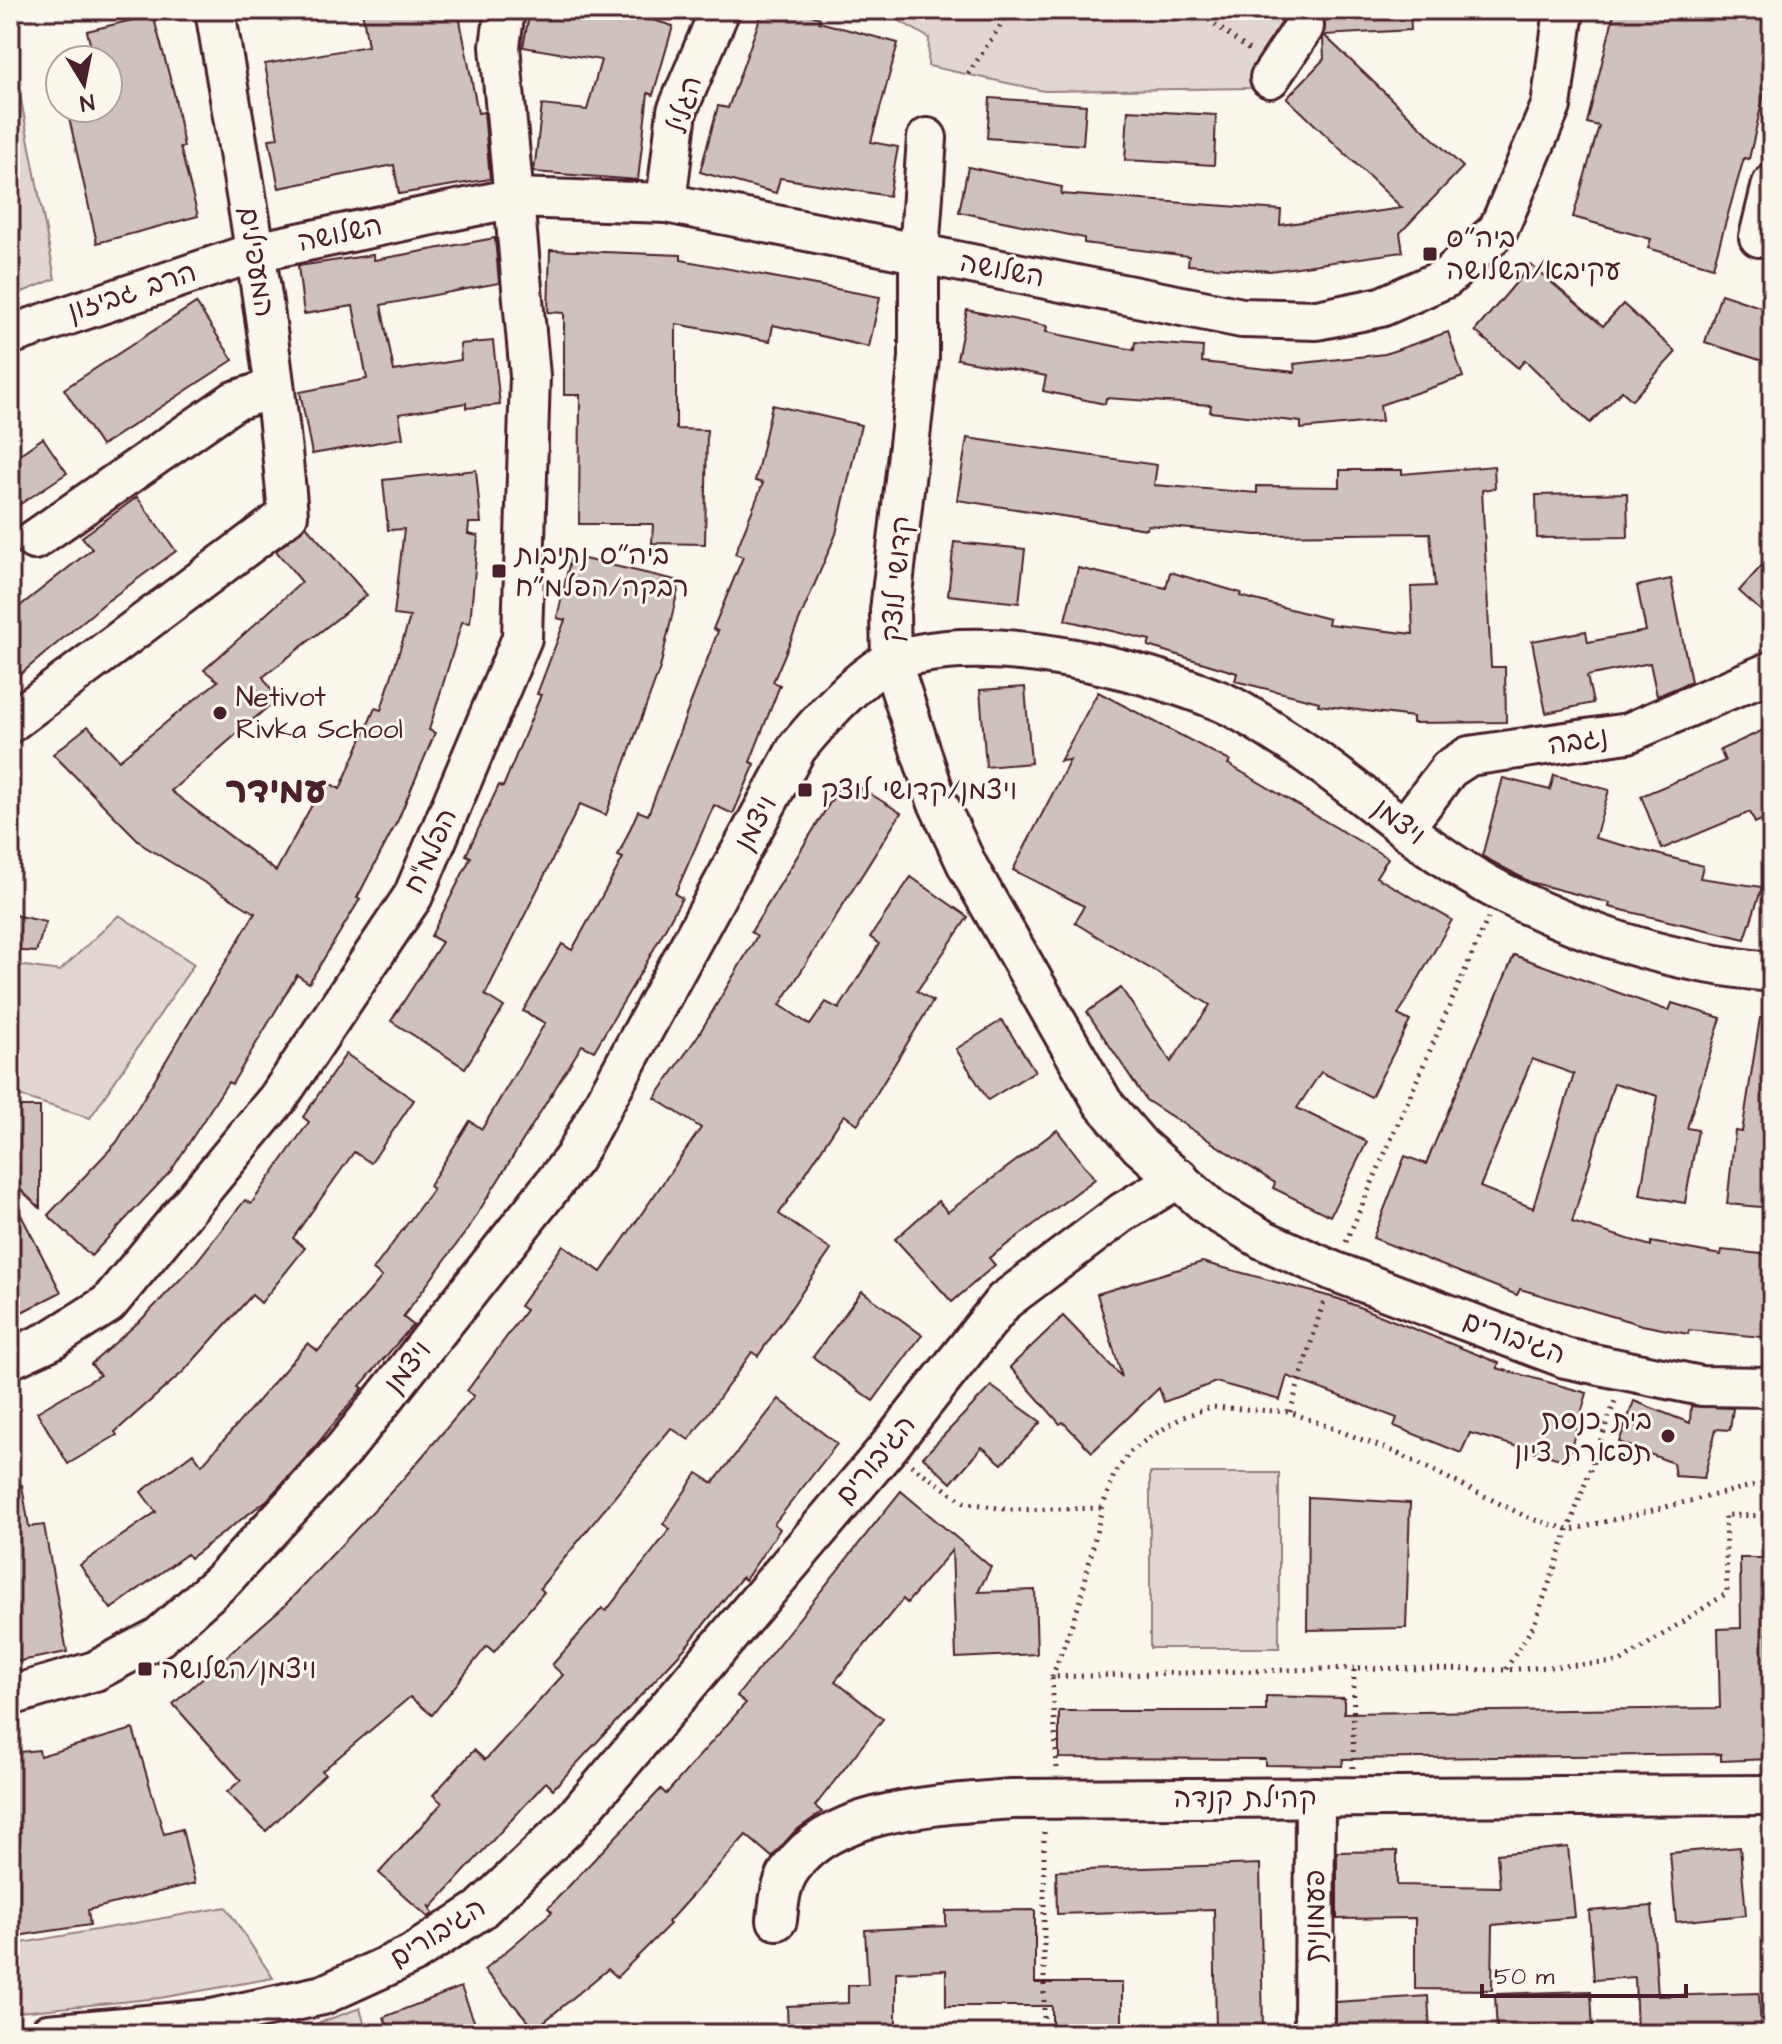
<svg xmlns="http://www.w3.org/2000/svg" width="1782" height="2044" font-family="'Architects Daughter','Playpen Sans Hebrew',sans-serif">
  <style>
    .green { fill: #e2d7d0; stroke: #967b7e; stroke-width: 2 }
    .building { fill: #cfc2bc; stroke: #4a1f2b; stroke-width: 2; fill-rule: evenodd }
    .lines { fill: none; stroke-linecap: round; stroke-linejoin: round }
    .minor-casing { stroke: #4a1f2b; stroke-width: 44 }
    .path { stroke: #4a1f2b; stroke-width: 5; stroke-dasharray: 2 6; stroke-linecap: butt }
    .minor { stroke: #fbf7ec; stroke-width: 38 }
    .poi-dot { fill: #4a1f2b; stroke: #fbf7ec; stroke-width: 3 }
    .labels { text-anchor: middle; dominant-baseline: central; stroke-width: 6; stroke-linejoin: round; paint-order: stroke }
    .street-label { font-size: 28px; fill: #4a1f2b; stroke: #fbf7ec }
    .poi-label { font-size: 28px; fill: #4a1f2b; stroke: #fbf7ec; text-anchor: start }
    .district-label { font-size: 36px; font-weight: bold; fill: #4a1f2b; stroke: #fbf7ec }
  </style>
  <rect width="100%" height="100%" fill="#fbf7ec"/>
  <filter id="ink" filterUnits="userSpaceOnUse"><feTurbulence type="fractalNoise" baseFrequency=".0125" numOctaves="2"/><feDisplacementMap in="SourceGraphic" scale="16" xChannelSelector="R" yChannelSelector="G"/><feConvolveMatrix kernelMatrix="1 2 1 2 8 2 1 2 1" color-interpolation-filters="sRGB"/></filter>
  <g filter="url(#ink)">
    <g class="green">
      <polygon points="881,10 1279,10 1284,38 1251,88 1044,91 928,66 929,38"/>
      <polygon points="10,42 55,279 10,297"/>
      <polygon points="119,915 194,964 90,1118 10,1093 10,964 60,971"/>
      <rect x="1150" y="1473" width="129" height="175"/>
      <polygon points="226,1907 273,1978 160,1998 10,2013 10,1945"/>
      <polygon points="360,2008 367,2034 288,2034"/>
    </g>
    <g class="building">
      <polygon points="362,10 458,10 478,113 484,112 490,179 399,194 394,165 279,188 269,139 278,138 265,64 368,46"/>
      <polygon points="530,10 619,10 673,26 653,95 648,93 638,180 534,172 542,105 587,110 601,60 523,47"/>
      <polygon points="763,10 797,10 820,18 819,22 898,43 871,142 898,147 889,196 780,178 776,193 700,172 718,106 728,108"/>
      <polygon points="1325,10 1410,10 1411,30 1324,35 1463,167 1400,233 1403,252 1270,271 1188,265 1189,256 1084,243 1084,238 959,212 968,167 1062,187 1061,194 1281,210 1280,225 1402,208 1287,98 1324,59 1323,37"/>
      <polygon points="1615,10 1772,10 1772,59 1749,159 1744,158 1713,267 1648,248 1651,239 1573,217 1599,126 1587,123"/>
      <polygon points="153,15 174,93 184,147 180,147 198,216 97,243 68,113 108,108 108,60 94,60 87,31"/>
      <polygon points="990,98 1086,105 1083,145 987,138"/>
      <polygon points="1128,110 1216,115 1214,165 1125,160"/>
      <polygon points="495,238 499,283 381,305 394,371 461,360 460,344 493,341 500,405 466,408 466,403 399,414 403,438 312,454 300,392 367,379 353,306 304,314 298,266 373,255 374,260"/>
      <polygon points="550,250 681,255 681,260 880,297 869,347 773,325 770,341 676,324 676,429 707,430 705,544 652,543 653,524 579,524 580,395 564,395 564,313 548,312"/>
      <polygon points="1531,265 1603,326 1623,304 1676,352 1632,400 1622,391 1590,423 1525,360 1518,368 1475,331"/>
      <polygon points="1721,294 1772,311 1772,364 1705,342"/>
      <polygon points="196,303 233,360 101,446 64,389"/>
      <polygon points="967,310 1047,326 1046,332 1134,350 1135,342 1203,347 1202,362 1295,372 1294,364 1385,354 1448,332 1463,377 1380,405 1382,421 1301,429 1301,422 1210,412 1211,405 1106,398 1105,404 1043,391 1046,376 957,359"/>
      <polygon points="772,405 861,425 836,534 773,682 780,685 750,762 755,764 733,814 714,805 675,894 682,898 644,967 594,1051 582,1045 468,1229 403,1317 413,1325 360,1386 363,1388 310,1453 267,1500 190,1558 187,1554 111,1609 80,1565 156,1512 141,1492 193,1453 202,1465 308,1343 318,1351 382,1277 373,1270 433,1189 429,1186 470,1121 482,1129 545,1023 523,1011 562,944 572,950 623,858 618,856 638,811 648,815 718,631 713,629 743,557 735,554 763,483 755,481"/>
      <polygon points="43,438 67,473 10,511 10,461"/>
      <polygon points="967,438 1157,465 1154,485 1257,493 1257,486 1340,487 1340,470 1402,470 1402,474 1494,466 1495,488 1482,490 1491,667 1505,667 1506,722 1413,723 1413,717 1318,705 1319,702 1235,681 1237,673 1148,646 1150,640 1065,620 1078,568 1166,588 1170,572 1241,593 1240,596 1329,619 1328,624 1413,634 1411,587 1435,586 1430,533 1256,535 1148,525 1147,529 957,500"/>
      <polygon points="476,470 481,523 469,523 468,534 478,536 470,623 462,622 429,730 435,733 398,820 357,898 360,899 309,983 297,975 232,1084 228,1082 171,1171 91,1256 48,1215 117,1142 255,913 144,846 53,754 88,726 119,760 218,681 204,670 302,582 276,551 306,526 367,595 263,677 277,699 171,791 276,871 325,781 340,789 375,708 381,710 410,617 394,615 404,529 388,530 383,480"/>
      <polygon points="1627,493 1628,537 1537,538 1536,495"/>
      <polygon points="137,497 176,551 106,602 10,683 10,614 92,549 82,537"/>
      <polygon points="954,542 1025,549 1019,603 948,595"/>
      <polygon points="1772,554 1772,621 1739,591"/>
      <polygon points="571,556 680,581 660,668 606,815 580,804 485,995 504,1007 465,1068 391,1021 442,942 431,936 471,857 466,855 499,785 503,787 541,695 537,694 565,620 557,618"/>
      <polygon points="1671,579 1691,682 1657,696 1650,663 1587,676 1593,703 1546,713 1532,641 1586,631 1588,642 1646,631 1637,586"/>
      <polygon points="1025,687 1031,763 986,767 980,690"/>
      <polygon points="1098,692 1230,761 1228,764 1388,858 1376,877 1452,920 1398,1015 1410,1021 1371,1097 1321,1072 1297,1108 1367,1142 1330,1216 1273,1188 1275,1183 1146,1100 1087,1012 1121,988 1171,1062 1210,1005 1075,923 1084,906 1013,870 1070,760 1060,761"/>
      <polygon points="1772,726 1772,815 1755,823 1750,812 1662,849 1641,796 1725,761 1720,750"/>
      <polygon points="1554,775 1609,790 1595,838 1703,866 1700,878 1762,887 1745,939 1609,907 1610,903 1530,882 1482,856 1503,778 1550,790"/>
      <polygon points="845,778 901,813 780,1005 810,1025 826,1002 839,1009 879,944 870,937 911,877 968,917 917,991 933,1001 858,1124 844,1115 779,1214 831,1250 758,1356 752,1352 689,1440 671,1428 540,1588 544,1592 494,1652 487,1646 432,1715 410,1697 322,1771 325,1774 266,1831 227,1792 241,1780 173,1704 285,1605 403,1479 474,1396 467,1391 526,1310 520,1306 563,1245 601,1272 701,1128 655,1098 699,1034 757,936 751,932"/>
      <polygon points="10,914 46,922 36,952 10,950"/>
      <path d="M1514 955 1669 1011 1672 1003 1721 1018 1687 1128 1698 1130 1685 1203 1640 1195 1658 1096 1614 1083 1572 1222 1651 1246V1242L1721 1255 1722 1250 1772 1255V1338L1689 1330 1688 1334 1642 1325 1520 1289 1517 1295 1373 1238 1405 1156 1426 1164ZM1532 1059 1574 1074 1533 1208 1480 1187Z"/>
      <polygon points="1760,1018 1772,1019 1772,1208 1727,1204 1735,1131 1742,1132"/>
      <polygon points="1002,1020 1035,1071 988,1100 956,1049"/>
      <polygon points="346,1054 414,1100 371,1163 354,1152 293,1238 305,1248 261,1303 252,1295 184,1371 115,1432 117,1435 68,1464 37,1412 100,1375 91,1364 142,1319 193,1266 245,1200 251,1204 309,1122 303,1117"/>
      <polygon points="10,1107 40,1107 40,1208 10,1180"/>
      <polygon points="1057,1130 1095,1179 989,1258 995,1265 952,1302 895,1239 938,1201 948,1212"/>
      <polygon points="10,1194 61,1292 10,1318"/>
      <polygon points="1202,1262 1339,1299 1499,1363 1497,1368 1587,1393 1567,1461 1470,1433 1461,1453 1394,1426 1397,1418 1287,1376 1280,1400 1216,1382 1164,1402 1159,1388 1092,1452 1063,1422 1060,1424 1010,1367 1063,1316 1122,1377 1097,1294"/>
      <polygon points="862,1291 922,1335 873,1401 813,1357"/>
      <polygon points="991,1386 1041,1422 1002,1464 982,1447 951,1483 923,1457"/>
      <polygon points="779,1399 837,1444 774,1524 780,1529 745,1580 742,1577 685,1648 553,1789 546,1782 431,1908 429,1905 433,1914 428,1917 379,1873 442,1803 433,1795 474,1750 485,1760 563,1675 552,1665 602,1608 606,1611 670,1529 663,1524 697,1473 713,1483"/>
      <polygon points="1634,1401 1690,1423 1691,1406 1733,1408 1730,1430 1716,1429 1704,1478 1675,1476 1673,1463 1619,1442"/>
      <polygon points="22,1485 29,1527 44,1525 67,1652 10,1663 10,1486"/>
      <polygon points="901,1491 991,1567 978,1592 1035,1590 1037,1654 956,1658 952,1550 907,1603 903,1599 835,1681 883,1719 815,1806 822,1812 795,1831 772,1857 746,1835 668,1922 670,1924 617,1977 608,1969 535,2029 484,1970 552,1912 548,1908 661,1789 666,1794 746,1703 737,1696"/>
      <polygon points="1308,1497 1410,1503 1406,1628 1307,1630"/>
      <polygon points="1740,1558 1772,1558 1772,1603 1766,1603 1770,1759 1721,1761 1721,1754 1343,1759 1342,1766 1265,1765 1265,1759 1059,1758 1059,1711 1266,1711 1266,1696 1344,1698 1344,1713 1720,1708 1718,1629 1741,1628"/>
      <polygon points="133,1729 164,1834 182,1829 195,1883 88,1910 90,1925 10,1937 10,1753 39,1750 40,1756"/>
      <polygon points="1568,1847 1575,1917 1493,1925 1492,1990 1415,1989 1415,1918 1337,1919 1337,1852 1397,1851 1397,1885 1500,1887 1497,1854"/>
      <polygon points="1740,1847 1746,1915 1676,1922 1670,1853"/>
      <polygon points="1260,1864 1263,2034 1216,2034 1214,1909 1057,1914 1056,1871"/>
      <polygon points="1652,1906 1658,1996 1759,1993 1761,2034 1637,2034 1635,1977 1594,1980 1589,1911"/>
      <polygon points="1035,1910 1035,1983 1122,1983 1122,2034 1052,2034 1052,2006 946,2006 946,1970 896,1972 896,2034 788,2034 787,2006 848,2003 848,1985 868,1985 865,1930 946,1926 946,1911"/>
      <polygon points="461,1987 479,2034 390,2034 384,2017"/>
      <polygon points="1591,1991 1593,2034 1497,2034 1495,1994"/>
      <polygon points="1428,1996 1430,2034 1336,2034 1336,2002"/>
    </g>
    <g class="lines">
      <defs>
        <g id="minor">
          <polyline points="1270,78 1304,27 1303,10"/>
          <polyline points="927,138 919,253 919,358 890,611 891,660 937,801 968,867 1103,1103 1140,1146 1213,1210 1264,1240 1333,1271 1565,1358 1701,1386 1772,1387"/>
          <polyline points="666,203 677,111 720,10"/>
          <polyline points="1759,237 1772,184"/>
          <polyline points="10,335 255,252 514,198 666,203 1242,318 1317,320 1381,307 1446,278 1498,230 1551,106 1564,10"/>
          <polyline points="34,540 234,401 274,388"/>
          <path d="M10 723 288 515C274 345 243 177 215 10"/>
          <polyline points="1405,827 1449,769 1469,756 1628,733 1772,671"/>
          <polyline points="10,1359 51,1340 108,1304 278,1098 413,896 522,638 530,376 500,46 505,10"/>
          <path d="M10 1696 95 1671 159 1637 223 1580 344 1449 574 1158 797 748C823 717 853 682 889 661 897 656 909 656 918 654 1006 636 1138 668 1220 701 1244 711 1267 728 1288 741 1361 788 1423 852 1501 892 1590 937 1673 963 1772 972"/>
          <path d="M777 1920C779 1902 780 1883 792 1867 835 1806 945 1805 1012 1799L1772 1795"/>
          <polyline points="48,2034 212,2019 323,1995 411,1955 480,1910 567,1827 887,1449 1004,1301 1123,1212 1179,1178"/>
          <polyline points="1314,2034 1315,1797"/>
        </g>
      </defs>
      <use href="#minor" class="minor-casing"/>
      <g class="path">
        <polyline points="1196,10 1253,53"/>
        <polyline points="968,74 1011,10"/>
        <polyline points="1346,1242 1488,918"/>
        <polyline points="1290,1412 1324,1300"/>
        <polyline points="911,1465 964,1502 1010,1510 1102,1508"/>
        <polyline points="1506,1669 1534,1625 1616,1398"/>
        <polyline points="1052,1677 1080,1602 1102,1508 1114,1475 1129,1453 1150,1437 1183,1417 1211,1407 1290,1412 1397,1453 1531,1519 1571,1530 1772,1481"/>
        <polyline points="1057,1768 1052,1677 1354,1668"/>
        <polyline points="1353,1768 1354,1668 1505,1670 1620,1662 1727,1593 1725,1515 1772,1516"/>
        <polyline points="1044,2034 1044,1831"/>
      </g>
      <use href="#minor" class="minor"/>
    </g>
  </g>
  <g class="poi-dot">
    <rect x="1422" y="246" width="16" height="16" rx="4"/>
    <rect x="491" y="563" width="16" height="16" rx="4"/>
    <circle cx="220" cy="713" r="8"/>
    <rect x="797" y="782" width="16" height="16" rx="4"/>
    <circle cx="1668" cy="1436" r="8"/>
    <rect x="137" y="1661" width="16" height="16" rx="4"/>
  </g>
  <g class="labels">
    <g class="street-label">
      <text transform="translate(685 105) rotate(-74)">הגליל</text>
      <text transform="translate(340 234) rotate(-12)">השלושה</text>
      <text transform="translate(256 262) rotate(81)">המעפילים</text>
      <text transform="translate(1002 270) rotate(11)">השלושה</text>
      <text transform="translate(132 292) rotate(-18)">הרב גביזון</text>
      <text transform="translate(897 579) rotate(-85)">קדושי לוצק</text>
      <text transform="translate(1578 741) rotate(-9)">נגבה</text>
      <text transform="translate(1399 822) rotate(38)">ויצמן</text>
      <text transform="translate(756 823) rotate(-61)">ויצמן</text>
      <text transform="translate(431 851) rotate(-66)">הפלמ"ח</text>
      <text transform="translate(1514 1338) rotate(20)">הגיבורים</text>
      <text transform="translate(408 1367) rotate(-52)">ויצמן</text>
      <text transform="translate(876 1460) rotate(-50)">הגיבורים</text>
      <text x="1245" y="1798">קהילת קנדה</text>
      <text transform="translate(1315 1916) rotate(-90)">פעמונית</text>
      <text transform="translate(438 1933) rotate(-32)">הגיבורים</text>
    </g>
    <g class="poi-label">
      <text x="1446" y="238">ביה״ס<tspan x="1446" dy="32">עקיבא/השלושה</tspan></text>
      <text x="515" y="555">ביה״ס נתיבות<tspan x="515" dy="32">רבקה/הפלמ״ח</tspan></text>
      <text x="236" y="697">Netivot<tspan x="236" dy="32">Rivka School</tspan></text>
      <text x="821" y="790">ויצמן/קדושי לוצק</text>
      <text x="1652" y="1420" text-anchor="end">בית כנסת<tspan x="1652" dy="32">תפארת ציון</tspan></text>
      <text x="161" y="1669">ויצמן/השלושה</text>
    </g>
    <g class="district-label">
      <text x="276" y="791">עמידר</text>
    </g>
  </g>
  <rect width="1782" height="2044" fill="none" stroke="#fbf7ec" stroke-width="40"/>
  <rect x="20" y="20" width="1742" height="2004" fill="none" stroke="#4a1f2b" stroke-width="3" filter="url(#ink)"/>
  <g transform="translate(84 84) rotate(170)"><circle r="38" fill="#fbf7ec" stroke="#b4a19f" stroke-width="2"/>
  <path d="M0-6L14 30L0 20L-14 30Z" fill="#4a1f2b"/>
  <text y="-12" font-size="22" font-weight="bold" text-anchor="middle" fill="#4a1f2b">N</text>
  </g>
  <path d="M1482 1984v12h204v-12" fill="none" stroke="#4a1f2b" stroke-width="4"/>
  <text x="1494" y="1984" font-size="24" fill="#4a1f2b" stroke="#fbf7ec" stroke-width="6" paint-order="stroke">50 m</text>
</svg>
